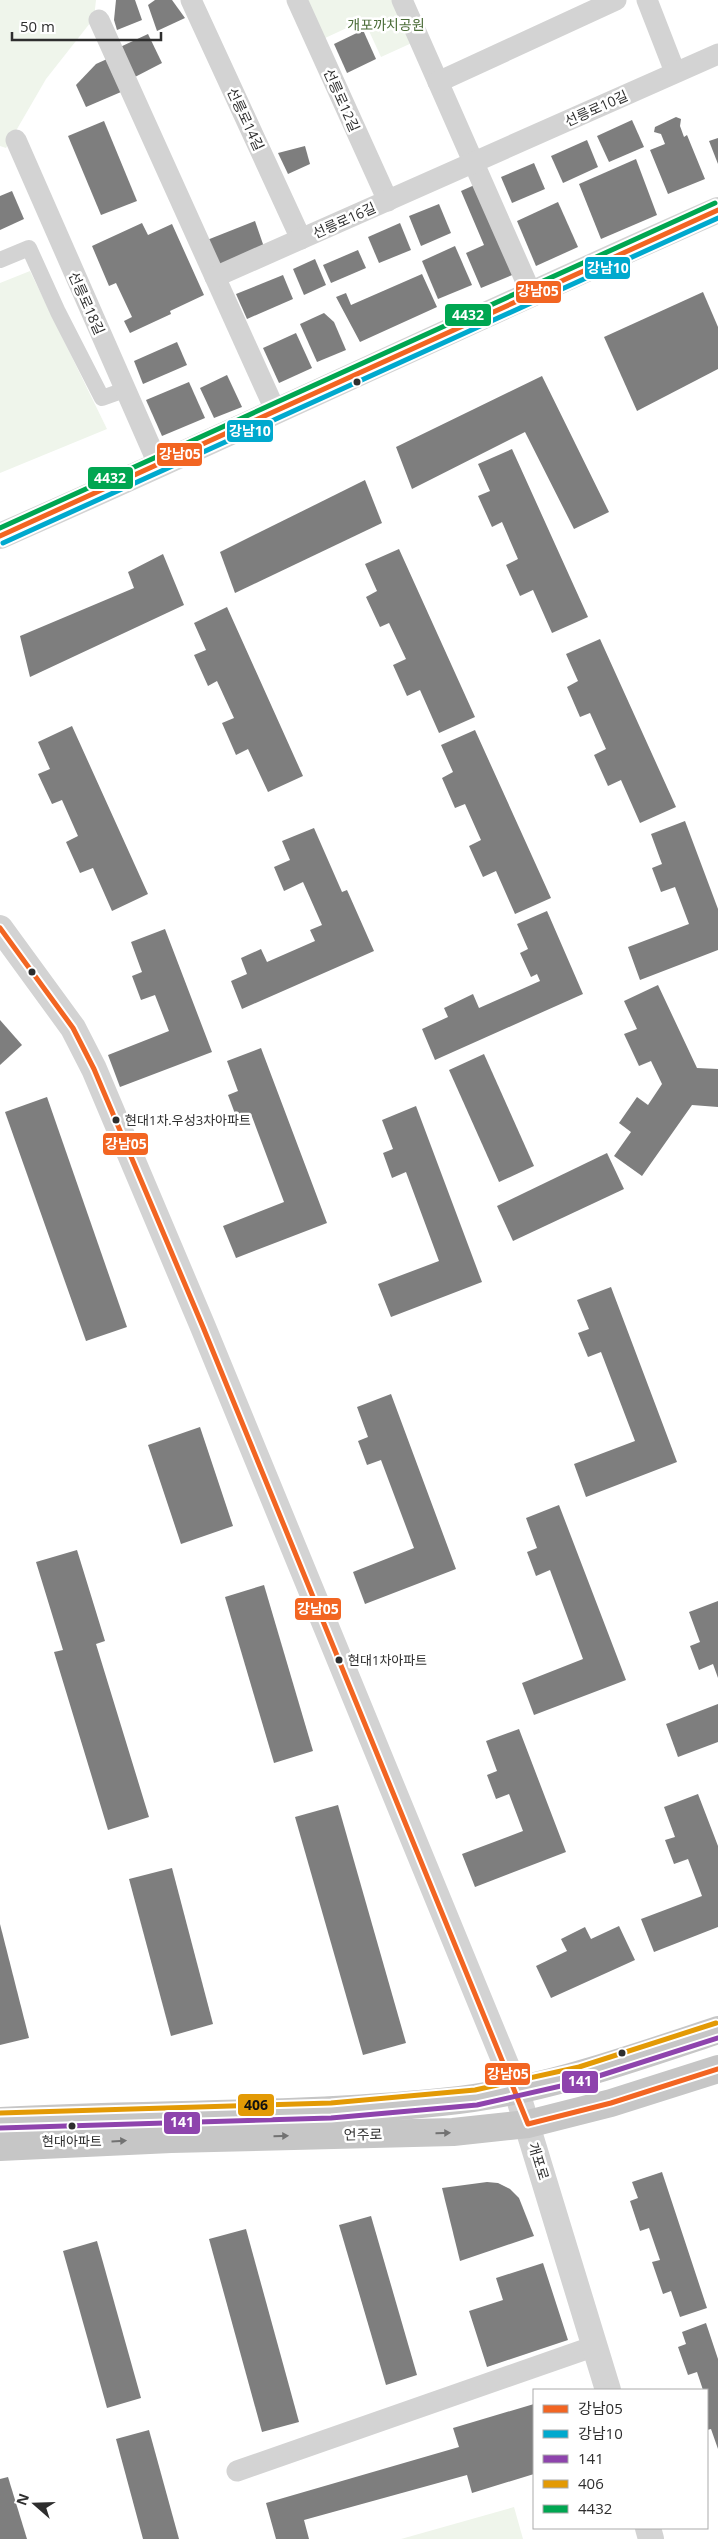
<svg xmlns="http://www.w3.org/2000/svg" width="718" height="2539" font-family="'Open Sans','Noto Sans KR',sans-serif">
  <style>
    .green { fill: #eff5eb }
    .building { fill: #7e7e7e }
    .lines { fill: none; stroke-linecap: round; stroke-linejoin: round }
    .pedestrian { stroke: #d3d3d3; stroke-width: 16 }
    .minor { stroke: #d3d3d3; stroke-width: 21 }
    .tertiary { stroke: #d3d3d3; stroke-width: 26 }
    .primary { stroke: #c6c6c6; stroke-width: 28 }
    .bus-1-casing { stroke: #fff; stroke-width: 9 }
    .bus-2-casing { stroke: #fff; stroke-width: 9 }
    .bus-3-casing { stroke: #fff; stroke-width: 9 }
    .bus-4-casing { stroke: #fff; stroke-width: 9 }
    .bus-5-casing { stroke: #fff; stroke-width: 9 }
    .bus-1 { stroke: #f26522; stroke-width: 5 }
    .bus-2 { stroke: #00a9ce; stroke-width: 5 }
    .bus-3 { stroke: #8e44ad; stroke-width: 5 }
    .bus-4 { stroke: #e39a05; stroke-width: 5 }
    .bus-5 { stroke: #00a651; stroke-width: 5 }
    .oneway { fill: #727272 }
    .bus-dot { fill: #2e2e2e; stroke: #fff; stroke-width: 2 }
    .labels { text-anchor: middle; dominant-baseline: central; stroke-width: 5; stroke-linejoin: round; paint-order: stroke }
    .bus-label { font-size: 13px; fill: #2e2e2e; stroke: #fff; text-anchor: start }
    .park-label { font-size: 14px; fill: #4b6c38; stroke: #fff }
    .street-label { font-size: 14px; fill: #2e2e2e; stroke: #fff }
    .line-badge { stroke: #fff; stroke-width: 2 }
    .badge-label { font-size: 14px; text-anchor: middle; font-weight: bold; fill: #fff }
    .pale-badge-label { font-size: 14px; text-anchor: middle; font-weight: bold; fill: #111 }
  </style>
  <rect width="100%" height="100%" fill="#fff"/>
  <g class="green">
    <polygon points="0,0 96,0 94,18 46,79 6,148 0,146"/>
    <polygon points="306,0 395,0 414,42 381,57 364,20 323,39"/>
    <polygon points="30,271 107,429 0,473 0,283"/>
    <polygon points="514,2507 523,2539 401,2539"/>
  </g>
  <g class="building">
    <polygon points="116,0 135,0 142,20 117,30 114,20"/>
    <polygon points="155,0 172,0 185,18 157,31 148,5"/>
    <polygon points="363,30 376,59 347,73 334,44"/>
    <polygon points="148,34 162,63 133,78 118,48"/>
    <polygon points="107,59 121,92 86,107 76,85 96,64"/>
    <polygon points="676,117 681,119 680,126 684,137 687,135 705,179 668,194 650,150 665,144 661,134 654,132 655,127"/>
    <polygon points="632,120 644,147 609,162 597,136"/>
    <polygon points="104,121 137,201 101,215 68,136"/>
    <polygon points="718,138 718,164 709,141"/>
    <polygon points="587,140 598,167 563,183 551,156"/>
    <polygon points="305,146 310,164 288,174 278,153"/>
    <polygon points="636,159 657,215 601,239 579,184"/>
    <polygon points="534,163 545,189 512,203 501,177"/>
    <polygon points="479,183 517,273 481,288 466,253 484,245 461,191"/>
    <polygon points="12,191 24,219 0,230 0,196"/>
    <polygon points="558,202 578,247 536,266 517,221"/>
    <polygon points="439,204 451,233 421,246 409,216"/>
    <polygon points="255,221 264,247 214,267 202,242"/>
    <polygon points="142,223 148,235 172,224 204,295 170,311 171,314 130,333 124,321 132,317 116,283 109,286 92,246"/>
    <polygon points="400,223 411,250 379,263 368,237"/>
    <polygon points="455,246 472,285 438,299 422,261"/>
    <polygon points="358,250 366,268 331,283 323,265"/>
    <polygon points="315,259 326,285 304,295 293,269"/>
    <polygon points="422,274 437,307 360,342 336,297 346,293 351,305"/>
    <polygon points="283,275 293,299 247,319 236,294"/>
    <polygon points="703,292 718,327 718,369 637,411 604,337"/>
    <polygon points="324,313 334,322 346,350 317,362 300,324"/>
    <polygon points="296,333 312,368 279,383 263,348"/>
    <polygon points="177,342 187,365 143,384 134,361"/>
    <polygon points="227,375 242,407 214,418 200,388"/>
    <polygon points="542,376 609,512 574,529 525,432 412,489 396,447"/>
    <polygon points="189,382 205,418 162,436 146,400"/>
    <polygon points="512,449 588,617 552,633 533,590 520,596 506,565 518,559 502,522 492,527 478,496 490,491 478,464"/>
    <polygon points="365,480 382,523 235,593 220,552"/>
    <polygon points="399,549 475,717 439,733 420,690 407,696 393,665 406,659 389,623 380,627 366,597 377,591 365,564"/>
    <polygon points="163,554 184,605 30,677 20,636 134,588 128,572"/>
    <polygon points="227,607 303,776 268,792 248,749 236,755 222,723 234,718 217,681 208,686 194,655 206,650 194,623"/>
    <polygon points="600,639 676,807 640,823 621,780 608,786 594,755 606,749 590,713 580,717 567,687 578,681 566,654"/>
    <polygon points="72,726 148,894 112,911 93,868 80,873 66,842 78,836 62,800 52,804 38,774 50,769 38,742"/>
    <polygon points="475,730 551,898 515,914 496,871 483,877 469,846 481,840 465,804 455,808 442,778 453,772 441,745"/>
    <polygon points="685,821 718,909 718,950 640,980 628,947 689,924 675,887 661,892 652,868 662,864 651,834"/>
    <polygon points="314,828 342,892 347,890 374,951 242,1009 231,981 247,974 241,958 261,949 267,962 315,941 310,930 322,925 303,882 284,891 274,867 290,860 282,841"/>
    <polygon points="547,911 583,994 435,1060 422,1029 448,1017 444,1008 473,994 479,1008 540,981 537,974 531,977 520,953 528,949 517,924"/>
    <polygon points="165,929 212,1052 120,1087 108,1055 169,1031 155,995 141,1000 132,976 142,972 131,942"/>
    <polygon points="658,985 697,1068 718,1069 718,1107 692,1105 642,1176 614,1156 631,1132 619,1123 637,1097 648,1105 662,1084 651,1061 639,1066 624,1034 637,1029 624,1001"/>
    <polygon points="0,1020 22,1045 0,1065"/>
    <polygon points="261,1048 327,1223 236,1258 223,1226 284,1202 251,1114 237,1119 228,1095 238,1091 227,1061"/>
    <polygon points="484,1054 534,1166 499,1182 449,1070"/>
    <polygon points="47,1097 127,1327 86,1341 5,1112"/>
    <polygon points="416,1106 482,1282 391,1317 378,1284 439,1261 406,1172 392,1178 383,1153 393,1149 382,1120"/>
    <polygon points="607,1153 624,1189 513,1241 497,1206"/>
    <polygon points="611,1287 677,1462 586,1497 574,1464 635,1441 601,1352 588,1357 578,1333 589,1329 577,1300"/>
    <polygon points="391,1394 456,1569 365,1604 353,1572 414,1548 381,1460 367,1465 358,1441 368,1437 357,1407"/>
    <polygon points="200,1427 233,1526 181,1544 148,1445"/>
    <polygon points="559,1505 626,1680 534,1715 522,1683 583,1659 550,1570 536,1576 527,1552 537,1548 526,1518"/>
    <polygon points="77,1550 105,1641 96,1644 149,1817 108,1830 54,1652 63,1650 36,1562"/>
    <polygon points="264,1585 313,1751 274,1763 225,1597"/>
    <polygon points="718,1601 718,1678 713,1664 699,1670 690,1646 700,1642 689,1612"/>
    <polygon points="718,1704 718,1742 678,1757 666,1724"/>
    <polygon points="519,1729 566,1852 475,1887 462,1854 523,1831 509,1794 496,1799 487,1775 497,1771 486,1741"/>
    <polygon points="698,1794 718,1846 718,1927 654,1952 641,1919 702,1896 688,1859 674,1864 665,1840 675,1837 664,1807"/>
    <polygon points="338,1805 406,2043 363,2055 295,1817"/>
    <polygon points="172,1868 213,2024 171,2036 129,1879"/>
    <polygon points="0,1924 29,2038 0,2045"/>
    <polygon points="619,1926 635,1960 551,1998 536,1966 567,1951 561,1939 585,1927 591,1939"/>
    <polygon points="662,2172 707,2308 680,2317 671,2291 663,2294 652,2262 660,2260 649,2228 640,2231 630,2201 638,2198 632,2182"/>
    <polygon points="487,2182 498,2183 510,2189 519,2198 534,2236 460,2261 442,2188"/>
    <polygon points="371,2216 417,2375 386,2385 339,2225"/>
    <polygon points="246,2229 299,2422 262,2432 209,2239"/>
    <polygon points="97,2241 141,2398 107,2408 63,2251"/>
    <polygon points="543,2263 568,2340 487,2367 469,2311 503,2300 496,2278"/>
    <polygon points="706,2323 718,2359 718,2449 711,2429 707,2430 707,2390 703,2390 697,2372 688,2375 678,2347 686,2344 682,2332"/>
    <polygon points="534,2404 534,2474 472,2493 467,2475 304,2520 309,2539 276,2539 266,2503 459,2447 453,2428"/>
    <polygon points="149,2430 179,2539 143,2539 116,2439"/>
    <polygon points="8,2477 27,2539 0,2539 0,2479"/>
  </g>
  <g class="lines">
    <polyline class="pedestrian" points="0,260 29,248 58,312 102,398 116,393"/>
    <g class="minor">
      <polyline points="191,0 301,239"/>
      <polyline points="297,0 388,201"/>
      <polyline points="402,0 531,293"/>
      <polyline points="647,0 675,72"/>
      <polyline points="99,20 276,412"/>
      <polyline points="438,82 616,0"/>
      <polyline points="16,140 159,466"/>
      <polyline points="215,277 718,54"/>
      <polyline points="237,2471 595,2346"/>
    </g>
    <g class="tertiary">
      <path d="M0 536C241 430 478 316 718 210"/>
      <polyline points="0,928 73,1028 94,1069 203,1327 516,2089 608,2390"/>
      <polyline points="648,2528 651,2539"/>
    </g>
    <g class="primary">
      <path d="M0 2121C147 2113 295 2117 441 2102 536 2093 628 2060 718 2030"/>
      <polyline points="0,2147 171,2139 453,2132 528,2124 611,2103 718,2069"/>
    </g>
    <defs>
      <g id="bus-1">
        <polyline points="0,536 718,210"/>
        <polyline points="0,928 73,1028 94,1069 203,1327 528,2124 611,2103 718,2069"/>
      </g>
      <polyline id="bus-2" points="3,543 718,218"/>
      <polyline id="bus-3" points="0,2128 331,2118 477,2105 583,2081 718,2038"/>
      <polyline id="bus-4" points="0,2113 331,2103 475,2090 579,2067 716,2023"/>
      <polyline id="bus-5" points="0,528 715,203"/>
    </defs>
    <use href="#bus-1" class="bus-1-casing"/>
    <use href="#bus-2" class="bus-2-casing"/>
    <use href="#bus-3" class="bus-3-casing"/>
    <use href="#bus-4" class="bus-4-casing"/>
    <use href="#bus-5" class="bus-5-casing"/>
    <use href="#bus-1" class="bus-1"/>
    <use href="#bus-2" class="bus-2"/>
    <use href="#bus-3" class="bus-3"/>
    <use href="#bus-4" class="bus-4"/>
    <use href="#bus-5" class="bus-5"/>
  </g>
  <defs><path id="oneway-solid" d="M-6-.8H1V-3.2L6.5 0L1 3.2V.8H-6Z" transform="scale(1.25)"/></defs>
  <g class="oneway">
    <use href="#oneway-solid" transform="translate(443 2133) rotate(-1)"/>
    <use href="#oneway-solid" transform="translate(281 2136) rotate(-1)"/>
    <use href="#oneway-solid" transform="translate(119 2141) rotate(-3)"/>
  </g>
  <g class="bus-dot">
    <circle cx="357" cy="382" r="4.5"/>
    <circle cx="32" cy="972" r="4.5"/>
    <circle cx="116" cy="1120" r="4.5"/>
    <circle cx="339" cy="1660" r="4.5"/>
    <circle cx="622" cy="2053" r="4.5"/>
    <circle cx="72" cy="2126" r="4.5"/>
  </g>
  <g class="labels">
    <g class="bus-label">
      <text x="125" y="1120">현대1차.우성3차아파트</text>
      <text x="348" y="1660">현대1차아파트</text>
      <text x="72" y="2141" text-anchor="middle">현대아파트</text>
    </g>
    <g class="park-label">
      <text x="386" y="24">개포까치공원</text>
    </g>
    <g class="street-label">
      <text transform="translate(342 100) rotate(66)">선릉로12길</text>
      <text transform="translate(596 108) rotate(-24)">선릉로10길</text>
      <text transform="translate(246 119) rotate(65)">선릉로14길</text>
      <text transform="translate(344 220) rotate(-24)">선릉로16길</text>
      <text transform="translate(87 303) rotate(66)">선릉로18길</text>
      <text transform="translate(363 2134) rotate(-1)">언주로</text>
      <text transform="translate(539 2161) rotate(73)">개포로</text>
    </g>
  </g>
  <g class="line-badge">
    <rect x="584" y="256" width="47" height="24" rx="5" fill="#00a9ce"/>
    <rect x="515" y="280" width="47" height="24" rx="5" fill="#f26522"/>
    <rect x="444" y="303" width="48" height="24" rx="5" fill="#00a651"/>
    <rect x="226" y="419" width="48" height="24" rx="5" fill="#00a9ce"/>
    <rect x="156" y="442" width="47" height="25" rx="5" fill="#f26522"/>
    <rect x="87" y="466" width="47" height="24" rx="5" fill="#00a651"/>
    <rect x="102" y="1132" width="47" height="24" rx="5" fill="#f26522"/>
    <rect x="294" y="1597" width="48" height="24" rx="5" fill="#f26522"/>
    <rect x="484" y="2062" width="47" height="24" rx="5" fill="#f26522"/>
    <rect x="561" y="2070" width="38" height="24" rx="5" fill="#8e44ad"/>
    <rect x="237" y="2093" width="38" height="24" rx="5" fill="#e39a05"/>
    <rect x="163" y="2111" width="38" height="24" rx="5" fill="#8e44ad"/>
  </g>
  <g class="badge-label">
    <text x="608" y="273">강남10</text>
    <text x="538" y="296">강남05</text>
    <text x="468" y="320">4432</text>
    <text x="250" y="436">강남10</text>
    <text x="180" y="459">강남05</text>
    <text x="110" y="483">4432</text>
    <text x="126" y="1149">강남05</text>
    <text x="318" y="1614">강남05</text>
    <text x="508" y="2079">강남05</text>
    <text x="580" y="2086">141</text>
    <text x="182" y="2127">141</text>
  </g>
  <g class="pale-badge-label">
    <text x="256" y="2110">406</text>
  </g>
  <rect x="533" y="2389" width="175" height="140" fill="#ffffff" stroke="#ababab"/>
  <rect x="543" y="2405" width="25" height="8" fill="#f26522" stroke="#ababab"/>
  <text x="578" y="2414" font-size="15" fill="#2e2e2e">강남05</text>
  <rect x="543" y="2430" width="25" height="8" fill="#00a9ce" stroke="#ababab"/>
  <text x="578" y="2439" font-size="15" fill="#2e2e2e">강남10</text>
  <rect x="543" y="2455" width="25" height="8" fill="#8e44ad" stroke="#ababab"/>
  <text x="578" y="2464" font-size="15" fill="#2e2e2e">141</text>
  <rect x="543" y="2480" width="25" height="8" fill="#e39a05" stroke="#ababab"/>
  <text x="578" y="2489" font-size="15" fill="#2e2e2e">406</text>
  <rect x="543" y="2505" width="25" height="8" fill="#00a651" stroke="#ababab"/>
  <text x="578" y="2514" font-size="15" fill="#2e2e2e">4432</text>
  <g transform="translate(35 2504) rotate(290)" stroke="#ffffff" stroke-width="4" paint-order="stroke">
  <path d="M0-4L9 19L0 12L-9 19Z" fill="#2e2e2e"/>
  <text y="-8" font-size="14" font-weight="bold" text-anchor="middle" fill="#2e2e2e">N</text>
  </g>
  <path d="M12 32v8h149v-8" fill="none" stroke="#2e2e2e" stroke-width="2.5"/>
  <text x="20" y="32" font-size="15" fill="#2e2e2e" stroke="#ffffff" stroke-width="4" paint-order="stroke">50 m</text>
</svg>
